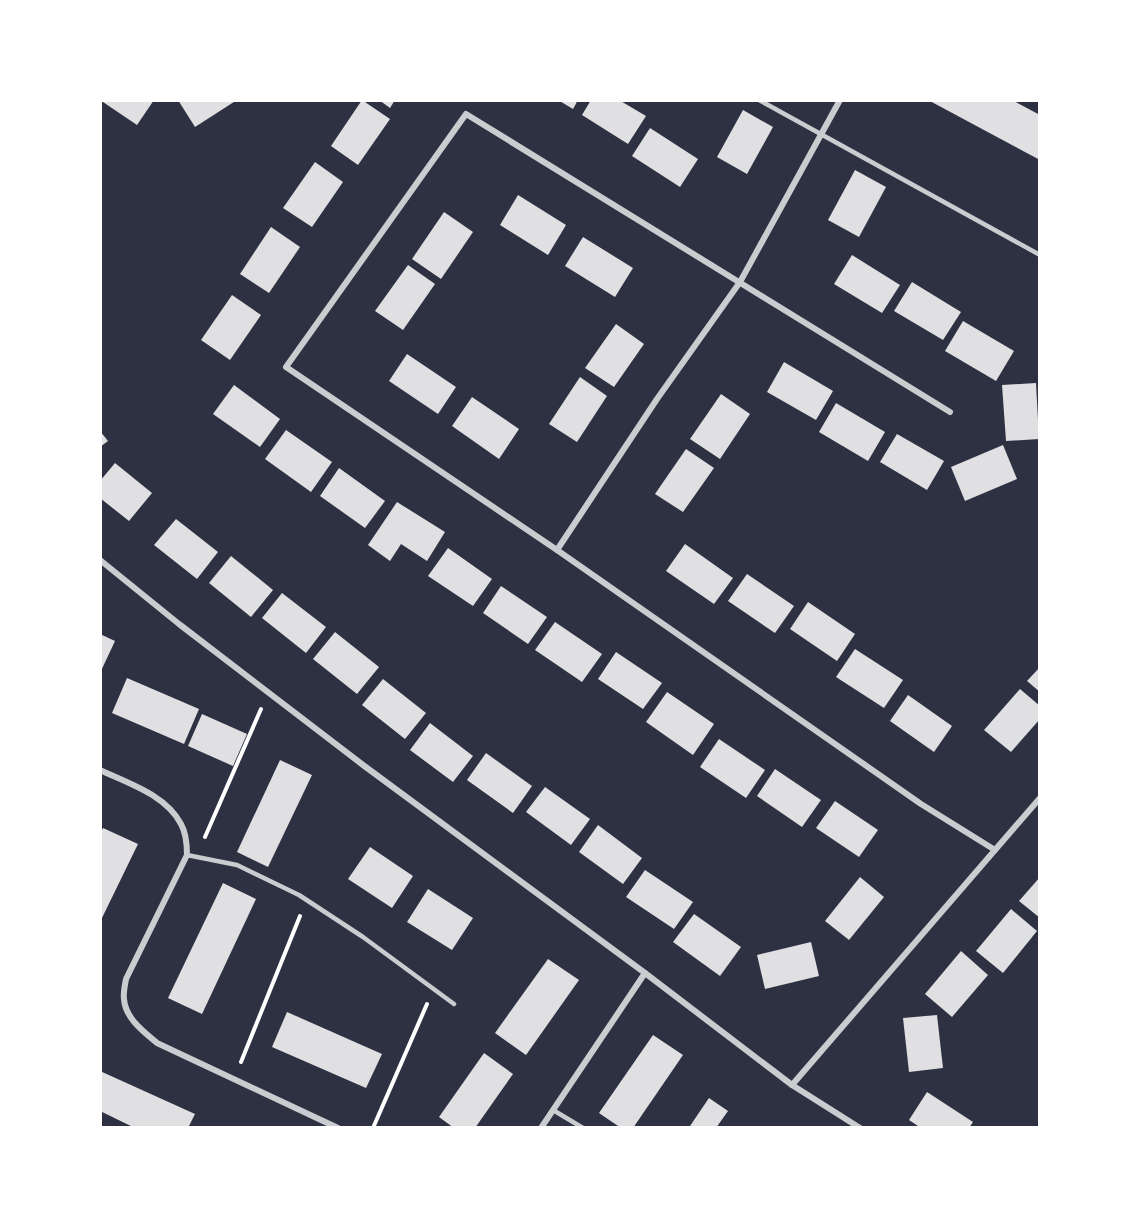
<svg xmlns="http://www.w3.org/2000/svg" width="1140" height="1228" font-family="Cabin,sans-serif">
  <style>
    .building { fill: #e0e0e3 }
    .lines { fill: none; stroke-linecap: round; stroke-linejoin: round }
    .path { stroke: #fff; stroke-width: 4 }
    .service { stroke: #caccd0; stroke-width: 4.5 }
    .minor { stroke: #caccd0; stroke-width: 6 }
  </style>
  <rect width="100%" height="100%" fill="#2d3142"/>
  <g class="building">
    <polygon points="100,100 154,100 137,125"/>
    <polygon points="178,100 237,100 195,127"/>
    <polygon points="362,100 390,119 358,165 331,146"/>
    <polygon points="379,100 395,100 390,108"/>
    <polygon points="558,100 578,100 573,109"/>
    <polygon points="591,100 619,100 646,116 628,144 582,115"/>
    <polygon points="928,100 1012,100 1040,115 1040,160"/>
    <polygon points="743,110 773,127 747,174 717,157"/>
    <polygon points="650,128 698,159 680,187 632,156"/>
    <polygon points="315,162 343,182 312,227 283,208"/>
    <polygon points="855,170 886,187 859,237 828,220"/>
    <polygon points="518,195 566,225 548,255 500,225"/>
    <polygon points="444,212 473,232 441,279 412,259"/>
    <polygon points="271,227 300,247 269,293 240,274"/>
    <polygon points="583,237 633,268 615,297 565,266"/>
    <polygon points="852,255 900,285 882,313 834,284"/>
    <polygon points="408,265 435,284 403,330 375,311"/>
    <polygon points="912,282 961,312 943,340 894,311"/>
    <polygon points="232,295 261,315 230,360 201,340"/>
    <polygon points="963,321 1014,351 996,381 945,351"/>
    <polygon points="616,324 644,344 614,387 585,368"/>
    <polygon points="407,354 456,387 438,414 389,381"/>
    <polygon points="784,362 833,391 816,420 767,392"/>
    <polygon points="580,377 607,396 577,442 549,424"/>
    <polygon points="1036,383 1039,439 1006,441 1002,385"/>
    <polygon points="234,385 280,419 260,447 213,414"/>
    <polygon points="721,394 750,414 720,459 690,439"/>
    <polygon points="472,397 519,429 499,459 452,426"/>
    <polygon points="836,403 885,432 868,461 819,432"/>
    <polygon points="286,430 332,462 311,492 265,459"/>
    <polygon points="100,431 108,441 100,447"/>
    <polygon points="897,434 944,461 927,490 880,462"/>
    <polygon points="1003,445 1017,479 965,501 951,467"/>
    <polygon points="686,449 714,468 683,512 655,494"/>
    <polygon points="115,463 152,493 129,521 100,498 100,481"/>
    <polygon points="339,468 385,501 365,528 320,496"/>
    <polygon points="397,502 445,532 427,561 401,544 390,561 368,545"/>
    <polygon points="176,519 218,552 197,579 154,545"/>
    <polygon points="685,544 733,578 714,604 666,571"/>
    <polygon points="448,548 492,579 473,606 428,576"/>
    <polygon points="231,556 273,590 251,617 209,583"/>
    <polygon points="747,574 794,606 775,633 728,601"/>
    <polygon points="501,586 547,617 528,644 483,613"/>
    <polygon points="282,593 326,627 306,653 262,618"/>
    <polygon points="808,602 855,634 837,661 790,629"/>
    <polygon points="555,622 602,654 582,682 535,650"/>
    <polygon points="335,632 379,667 357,694 313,659"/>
    <polygon points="100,634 115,641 100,673"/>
    <polygon points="855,649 903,680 884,708 836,677"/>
    <polygon points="616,652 662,683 643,709 598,679"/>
    <polygon points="1040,667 1040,692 1027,681"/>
    <polygon points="127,678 199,709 184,744 112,713"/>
    <polygon points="383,679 426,713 405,739 362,705"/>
    <polygon points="1020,689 1040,706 1040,719 1011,752 984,730"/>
    <polygon points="667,692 714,724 693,755 646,722"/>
    <polygon points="908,695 952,726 934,752 890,721"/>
    <polygon points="202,714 247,734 233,766 188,746"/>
    <polygon points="430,723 473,756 453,782 410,750"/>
    <polygon points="719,739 765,770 746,798 700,767"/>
    <polygon points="486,753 532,786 513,813 467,780"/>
    <polygon points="280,760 312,775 268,867 237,852"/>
    <polygon points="775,769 821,800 802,827 757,796"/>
    <polygon points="545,787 590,819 571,845 526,812"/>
    <polygon points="835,801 878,830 859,857 816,828"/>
    <polygon points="598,825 642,858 623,884 579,852"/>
    <polygon points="103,828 138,844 100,922 100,834"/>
    <polygon points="370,847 413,876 392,908 348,879"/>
    <polygon points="645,870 693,902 674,929 626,897"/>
    <polygon points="860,877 884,897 849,940 825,921"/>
    <polygon points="1040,877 1040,918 1019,901"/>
    <polygon points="223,883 256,899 202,1014 168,998"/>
    <polygon points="428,889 473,918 452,950 407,922"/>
    <polygon points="1011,909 1037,931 1003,973 976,951"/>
    <polygon points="694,914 741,947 720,976 673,942"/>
    <polygon points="811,942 819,976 765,989 757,955"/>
    <polygon points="961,951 988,975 952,1017 925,994"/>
    <polygon points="548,959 579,980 526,1055 495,1033"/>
    <polygon points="287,1012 382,1054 366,1088 272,1047"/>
    <polygon points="937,1015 943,1068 909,1072 903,1018"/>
    <polygon points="653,1035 683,1055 633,1128 621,1128 599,1113"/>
    <polygon points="484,1053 513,1074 475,1128 454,1128 439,1117"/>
    <polygon points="100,1071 195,1114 188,1128 135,1128 100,1111"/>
    <polygon points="927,1092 973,1122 969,1128 921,1128 909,1120"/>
    <polygon points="709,1098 728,1111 716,1128 692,1128 690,1126"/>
  </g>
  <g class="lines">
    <g class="path">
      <polyline points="205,837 261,709"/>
      <polyline points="241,1062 300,916"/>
      <polyline points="373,1128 427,1004"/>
    </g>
    <g class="service">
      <polyline points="759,100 1040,255"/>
      <polyline points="187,855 237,865 299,895 363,937 454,1004"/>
      <polyline points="553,1110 583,1128"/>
    </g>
    <g class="minor">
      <polyline points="950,412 466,114 286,367 557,550 921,804 995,850"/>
      <polyline points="557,550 657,399 740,282 840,100"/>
      <polyline points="100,560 179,624 363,765 645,973 792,1085 860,1128"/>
      <path d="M100 770C128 783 166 795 181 824 186 833 187 845 187 855L126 979C125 985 123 993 124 999 125 1018 144 1032 157 1043L338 1128"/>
      <polyline points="792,1085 1040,798"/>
      <polyline points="541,1128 645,973"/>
    </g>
  </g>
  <rect width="1140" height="1228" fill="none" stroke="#ffffff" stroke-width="204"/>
</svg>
